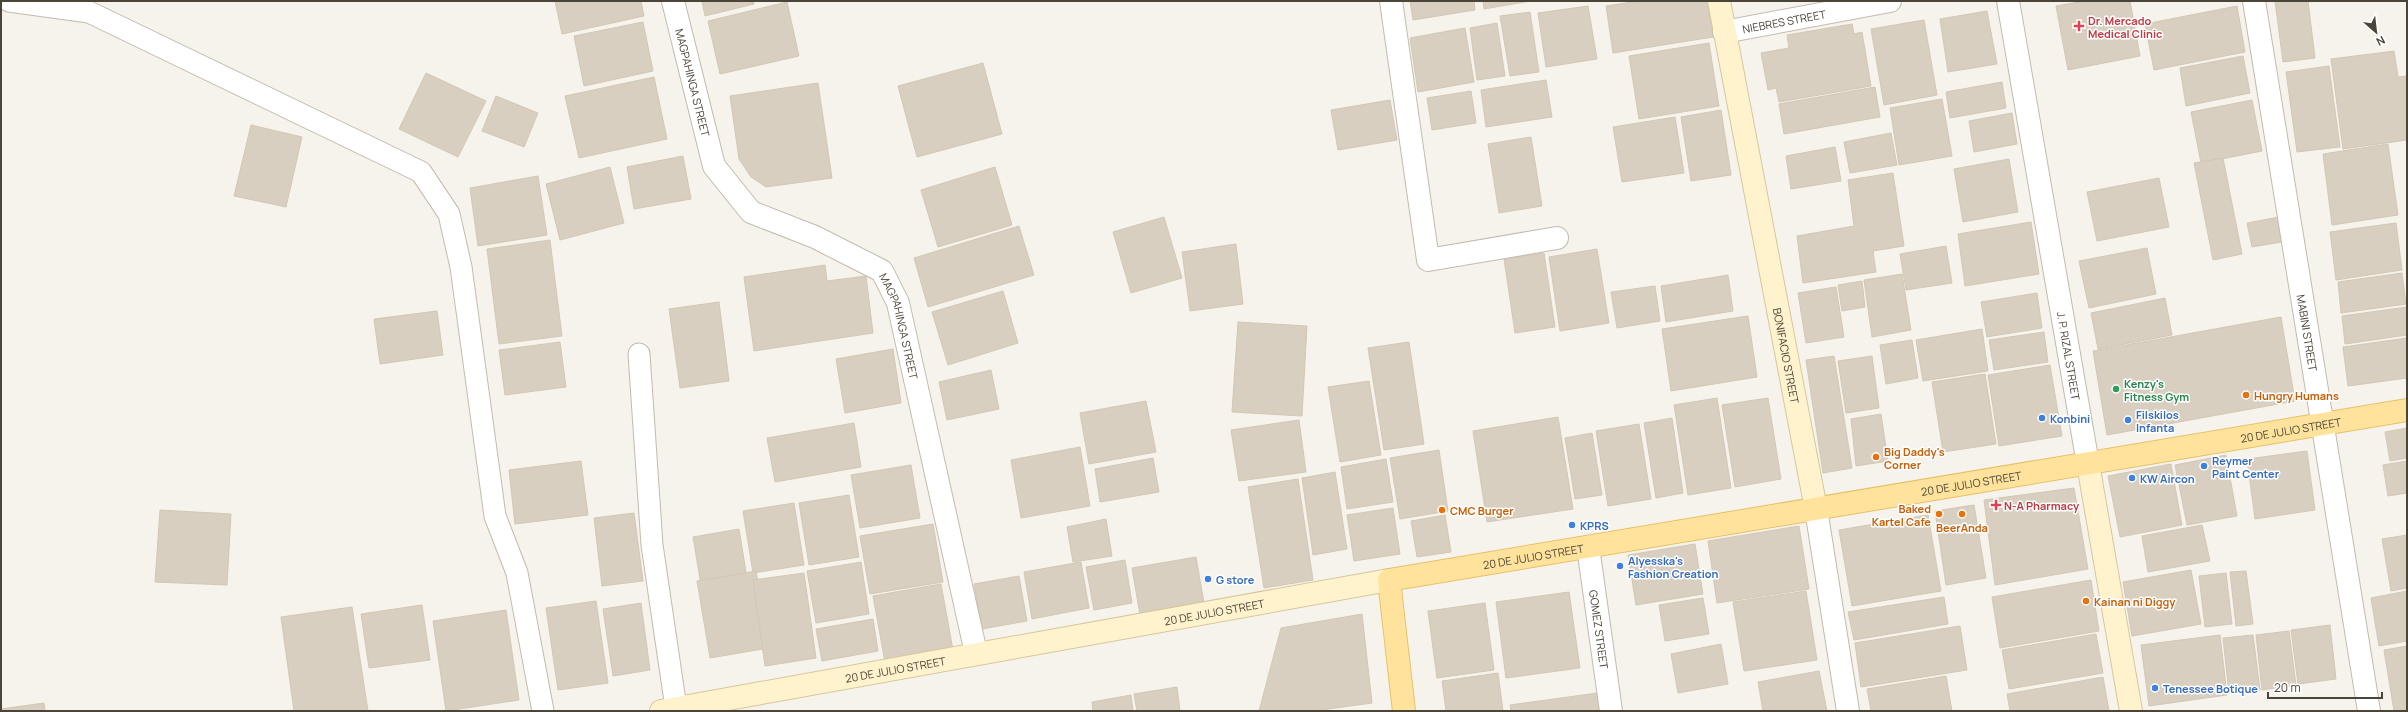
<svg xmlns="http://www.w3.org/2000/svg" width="2408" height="712" font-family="Manrope,sans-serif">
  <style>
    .building { fill: #d8cfc1; stroke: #d3c7b4 }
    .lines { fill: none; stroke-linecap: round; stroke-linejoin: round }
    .lane-casing { stroke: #c2bbae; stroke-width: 23 }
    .street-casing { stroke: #c2bbae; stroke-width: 24 }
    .secondary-casing { stroke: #d6c79b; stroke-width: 24 }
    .primary-casing { stroke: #e6c16a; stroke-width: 24 }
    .lane { stroke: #fff; stroke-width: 21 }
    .street { stroke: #fff; stroke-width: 22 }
    .secondary { stroke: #fff3cd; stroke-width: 22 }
    .primary { stroke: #ffe39c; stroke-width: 22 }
    .health-dot { fill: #e0444e; stroke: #fff; stroke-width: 1.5 }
    .leisure-dot { fill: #2e9e5b; stroke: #fff; stroke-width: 1.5 }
    .food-dot { fill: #e8710a; stroke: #fff; stroke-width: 1.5 }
    .shop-dot { fill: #3f7fe0; stroke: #fff; stroke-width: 1.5 }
    .labels { text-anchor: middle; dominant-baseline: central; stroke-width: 3; stroke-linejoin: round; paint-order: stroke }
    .health-label { font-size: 11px; font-weight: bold; fill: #be3a42; stroke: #fff; text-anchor: start }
    .street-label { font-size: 11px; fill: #4b4439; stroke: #fff }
    .leisure-label { font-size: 11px; font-weight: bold; fill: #27864d; stroke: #fff; text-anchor: start }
    .food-label { font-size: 11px; font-weight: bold; fill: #c56008; stroke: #fff; text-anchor: start }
    .shop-label { font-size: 11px; font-weight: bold; fill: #366cbe; stroke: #fff; text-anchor: start }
  </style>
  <rect width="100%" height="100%" fill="#f6f3ec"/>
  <g class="building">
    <polygon points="555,1 641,1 644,16 562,34"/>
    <polygon points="702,1 754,1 754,4 705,16"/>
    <polygon points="1410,1 1474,1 1475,10 1413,20"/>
    <polygon points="1483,1 1531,1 1484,9"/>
    <polygon points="1639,1 1708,1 1713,37 1613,53 1606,6"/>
    <polygon points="2084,1 2130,1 2140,56 2068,70 2056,6"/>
    <polygon points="2275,1 2308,1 2315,58 2283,62"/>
    <polygon points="787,2 799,56 720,74 708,21"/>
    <polygon points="1588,6 1597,59 1546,67 1538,13"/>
    <polygon points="2237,6 2245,52 2154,70 2145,24"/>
    <polygon points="1987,11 1997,64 1948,72 1940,19"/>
    <polygon points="1530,12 1539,72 1510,76 1500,16"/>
    <polygon points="1924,20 1937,95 1884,105 1871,29"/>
    <polygon points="643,22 653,71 584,86 574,36"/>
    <polygon points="1497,23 1505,76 1477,80 1470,28"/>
    <polygon points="1852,24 1854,34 1862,32 1871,86 1779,102 1776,88 1768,90 1761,53 1789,48 1787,35"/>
    <polygon points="1465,28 1474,82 1418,92 1410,38"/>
    <polygon points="1709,43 1719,106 1639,119 1629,56"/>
    <polygon points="2394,51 2398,77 2407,76 2407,140 2343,149 2331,59"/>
    <polygon points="2243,56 2250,93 2186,106 2180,68"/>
    <polygon points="983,63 1002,134 917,157 898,86"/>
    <polygon points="2329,66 2340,147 2297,152 2286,72"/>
    <polygon points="426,73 486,101 458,157 399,129"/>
    <polygon points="654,77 667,139 579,158 565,96"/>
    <polygon points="1546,80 1552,117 1486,127 1481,90"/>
    <polygon points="2002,82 2006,108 1950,118 1946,92"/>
    <polygon points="818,83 832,178 766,187 751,177 739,159 730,96"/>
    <polygon points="1875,87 1880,117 1784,134 1779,104"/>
    <polygon points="1471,91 1476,123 1432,130 1427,98"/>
    <polygon points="496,96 538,113 524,147 482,131"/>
    <polygon points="1942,99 1952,156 1899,165 1890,108"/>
    <polygon points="1390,100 1397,140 1338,150 1331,110"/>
    <polygon points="2252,100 2262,151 2201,163 2191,112"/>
    <polygon points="1721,110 1731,175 1691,181 1681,117"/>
    <polygon points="2012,113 2017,144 1974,152 1969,121"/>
    <polygon points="1675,117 1684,173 1622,182 1613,127"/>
    <polygon points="251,125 302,137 286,207 234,196"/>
    <polygon points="1891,133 1897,165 1850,173 1844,142"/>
    <polygon points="1531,137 1542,206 1499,213 1488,144"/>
    <polygon points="2388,144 2398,215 2332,225 2323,154"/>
    <polygon points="1835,147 1841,181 1791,189 1786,156"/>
    <polygon points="683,156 691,199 634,209 627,167"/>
    <polygon points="2223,158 2242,254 2213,260 2194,163"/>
    <polygon points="2009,159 2018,212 1963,222 1954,169"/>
    <polygon points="610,167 624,223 560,240 546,184"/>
    <polygon points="995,167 1012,225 938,247 921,190"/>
    <polygon points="1893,173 1904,246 1873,251 1876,272 1803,283 1797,236 1854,226 1848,180"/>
    <polygon points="538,176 547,235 478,246 470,188"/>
    <polygon points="2159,178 2169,227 2097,241 2087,192"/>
    <polygon points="2284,216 2288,241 2252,247 2247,223"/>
    <polygon points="1164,217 1182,278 1131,293 1113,232"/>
    <polygon points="2031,222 2039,274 1965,286 1958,234"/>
    <polygon points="2396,223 2402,270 2336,280 2330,232"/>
    <polygon points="1019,226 1034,275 928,307 914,258"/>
    <polygon points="550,240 562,336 499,344 487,249"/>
    <polygon points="1236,244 1243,304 1190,311 1182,252"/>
    <polygon points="1946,246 1952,283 1906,290 1900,254"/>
    <polygon points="2147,248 2156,294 2089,308 2079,261"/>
    <polygon points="1597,249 1609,323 1560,331 1549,257"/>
    <polygon points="1544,253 1555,327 1515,333 1504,259"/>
    <polygon points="825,265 827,281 866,276 873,333 754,351 744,277"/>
    <polygon points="2402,273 2406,304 2341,313 2338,282"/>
    <polygon points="1902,274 1911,330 1872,337 1864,280"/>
    <polygon points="1728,275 1733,311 1666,322 1661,286"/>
    <polygon points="1862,281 1865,307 1842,311 1838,285"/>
    <polygon points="1655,286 1660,321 1617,328 1611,292"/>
    <polygon points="1836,287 1844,337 1806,343 1798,293"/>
    <polygon points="1003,291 1018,343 948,365 932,312"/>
    <polygon points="2037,293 2042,328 1987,337 1981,302"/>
    <polygon points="2165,298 2172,335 2098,349 2091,313"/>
    <polygon points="719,302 729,381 680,388 669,309"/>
    <polygon points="2407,307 2407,335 2345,344 2342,316"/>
    <polygon points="437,311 443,355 380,364 374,319"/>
    <polygon points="1748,316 1757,377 1671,391 1662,329"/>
    <polygon points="2281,317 2295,401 2107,435 2093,351"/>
    <polygon points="1238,322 1307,326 1302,416 1232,412"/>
    <polygon points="1982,329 1988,371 1923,381 1916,340"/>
    <polygon points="2044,332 2048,362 1994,370 1989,340"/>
    <polygon points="2407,338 2407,378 2348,386 2343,347"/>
    <polygon points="1912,340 1918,378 1886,384 1880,345"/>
    <polygon points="560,342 566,387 505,395 499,350"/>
    <polygon points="1409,342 1424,444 1384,450 1368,348"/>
    <polygon points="893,349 901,403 845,413 836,359"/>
    <polygon points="1834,356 1852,468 1823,473 1806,360"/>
    <polygon points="1872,356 1879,408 1846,413 1838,361"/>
    <polygon points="2050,365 2062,436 1999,446 1988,375"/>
    <polygon points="991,370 999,409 947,420 939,382"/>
    <polygon points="1985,374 1996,444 1943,452 1932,382"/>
    <polygon points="1369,381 1381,455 1340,462 1328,387"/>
    <polygon points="1717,398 1731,488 1688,495 1674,405"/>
    <polygon points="1768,398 1781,479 1735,487 1722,405"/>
    <polygon points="1146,401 1156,452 1089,464 1080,413"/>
    <polygon points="1881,414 1888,461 1856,466 1851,419"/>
    <polygon points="1558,417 1573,509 1487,522 1473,431"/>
    <polygon points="1672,418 1683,493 1656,498 1644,423"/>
    <polygon points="1299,420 1306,472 1239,481 1231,430"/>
    <polygon points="854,423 861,467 775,482 767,438"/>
    <polygon points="1639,424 1651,499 1608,506 1596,431"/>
    <polygon points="2407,428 2407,458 2390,461 2385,432"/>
    <polygon points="1592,433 1602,495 1575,499 1565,438"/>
    <polygon points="1080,447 1090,506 1021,518 1011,460"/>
    <polygon points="1439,450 1448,511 1400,519 1390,458"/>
    <polygon points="2307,451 2315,510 2255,519 2247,459"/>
    <polygon points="2226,455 2237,516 2187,525 2175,465"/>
    <polygon points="1153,458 1159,492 1100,502 1095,469"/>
    <polygon points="1386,459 1393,502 1347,509 1341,467"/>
    <polygon points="581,461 588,515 515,524 509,470"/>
    <polygon points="2407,461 2407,493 2388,496 2383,465"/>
    <polygon points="2171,464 2182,525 2120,537 2108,476"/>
    <polygon points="911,465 920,518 860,528 851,475"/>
    <polygon points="1335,472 1347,549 1313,555 1302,478"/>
    <polygon points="1298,479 1313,580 1264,588 1248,487"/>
    <polygon points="2074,488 2088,569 1995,585 1984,500"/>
    <polygon points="849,495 859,557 809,565 799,503"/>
    <polygon points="794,503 804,565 753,573 743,511"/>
    <polygon points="1974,505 1986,578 1946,585 1935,511"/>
    <polygon points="1393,508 1400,554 1354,561 1347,515"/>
    <polygon points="160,510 231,514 227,585 155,582"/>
    <polygon points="634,513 643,581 602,586 594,518"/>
    <polygon points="1445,515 1451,552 1417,557 1411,521"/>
    <polygon points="1928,515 1941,591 1852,606 1839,530"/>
    <polygon points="1106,519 1112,556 1073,562 1067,527"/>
    <polygon points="933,524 943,582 870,594 860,536"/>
    <polygon points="2202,525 2210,561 2148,572 2142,536"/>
    <polygon points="1799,526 1809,589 1717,603 1708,541"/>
    <polygon points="739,529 747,578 701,585 693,537"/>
    <polygon points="2407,535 2407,588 2391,591 2382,539"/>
    <polygon points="1695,544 1703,594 1636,605 1628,555"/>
    <polygon points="1196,557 1204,603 1140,615 1132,568"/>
    <polygon points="1125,560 1132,603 1094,610 1086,567"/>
    <polygon points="861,562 869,614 816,623 807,571"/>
    <polygon points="1081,562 1089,608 1032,619 1024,572"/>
    <polygon points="2191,570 2201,624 2132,636 2123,582"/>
    <polygon points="756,571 769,648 710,658 697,581"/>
    <polygon points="2246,571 2253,624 2236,626 2230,572"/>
    <polygon points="804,573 816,658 765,666 753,580"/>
    <polygon points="2226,573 2232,624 2205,627 2199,576"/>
    <polygon points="1019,576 1027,621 982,629 974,584"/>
    <polygon points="2091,580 2099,631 2000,648 1992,597"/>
    <polygon points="941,584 953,650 885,662 873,596"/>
    <polygon points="1806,591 1817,660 1744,671 1733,602"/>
    <polygon points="2407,591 2407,641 2379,646 2371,598"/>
    <polygon points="1569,592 1580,668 1506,678 1496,602"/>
    <polygon points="1944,597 1948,624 1854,640 1848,612"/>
    <polygon points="1703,598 1709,634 1665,641 1659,605"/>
    <polygon points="596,601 608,683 558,690 546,608"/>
    <polygon points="641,603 650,670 613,676 603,609"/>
    <polygon points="1485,603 1494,670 1437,678 1428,611"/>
    <polygon points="422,605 430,660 369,668 361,614"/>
    <polygon points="352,607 368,711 294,711 281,617"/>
    <polygon points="506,610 519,700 446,711 433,621"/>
    <polygon points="1362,614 1372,703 1314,711 1259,711 1281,628"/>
    <polygon points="873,619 878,651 822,661 816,629"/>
    <polygon points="2330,625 2336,679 2298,684 2291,630"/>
    <polygon points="1960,626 1967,670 1861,687 1855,643"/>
    <polygon points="2289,631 2296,685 2262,690 2256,635"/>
    <polygon points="2096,634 2103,673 2009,689 2002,650"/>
    <polygon points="2220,635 2227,695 2149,706 2141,645"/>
    <polygon points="2253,635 2260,690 2229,693 2223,638"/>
    <polygon points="1721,644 1728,684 1678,693 1671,654"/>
    <polygon points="2407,646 2407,710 2394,711 2384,650"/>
    <polygon points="1819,671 1827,711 1763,711 1758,682"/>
    <polygon points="1498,673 1503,711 1446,711 1442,681"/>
    <polygon points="1946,676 1952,711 1871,711 1867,689"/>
    <polygon points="2103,677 2109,711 2010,711 2007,694"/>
    <polygon points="1177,687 1180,711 1137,711 1134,694"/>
    <polygon points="1597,693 1600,711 1511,711 1510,705"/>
    <polygon points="1131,695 1133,711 1093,711 1092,702"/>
    <polygon points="44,703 45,711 1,711 1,709"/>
  </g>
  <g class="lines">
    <defs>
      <g id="lane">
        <polyline points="9,1 89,12 421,172 449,214 461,267 495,516 517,573 543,711"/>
        <polyline points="639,354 652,545 676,708"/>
      </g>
      <g id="street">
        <path id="s1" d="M673 1 714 166 751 212 815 237 882 271 898 303 976 653"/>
        <polyline points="1391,1 1428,260 1557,238"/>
        <path id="s2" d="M2008 1 2088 464"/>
        <path id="s3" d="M2254 1 2369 711"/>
        <path id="s4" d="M1724 32 1890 1"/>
        <polyline points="1816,509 1848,711"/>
        <path id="s5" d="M1588 547 1611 711"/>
      </g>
      <g id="secondary">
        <path id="s6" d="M1719 1 1816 509"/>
        <polyline points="2088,464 2131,711"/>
        <path id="s7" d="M661 711 1389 580"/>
      </g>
      <g id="primary">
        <path id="s8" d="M1404 711 1389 580 2407 410"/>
      </g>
    </defs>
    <use href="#lane" class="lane-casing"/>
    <use href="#street" class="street-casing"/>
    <use href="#secondary" class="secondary-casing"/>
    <use href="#primary" class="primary-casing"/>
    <use href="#lane" class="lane"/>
    <use href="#street" class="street"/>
    <use href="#secondary" class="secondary"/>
    <use href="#primary" class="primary"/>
  </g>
  <g class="health-dot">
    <path d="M2077 20h4v4h4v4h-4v4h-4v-4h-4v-4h4z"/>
    <path d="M1994 499h4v4h4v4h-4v4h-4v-4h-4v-4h4z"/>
  </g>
  <circle class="leisure-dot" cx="2116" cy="389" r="4"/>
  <g class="food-dot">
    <circle cx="2246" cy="395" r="4"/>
    <circle cx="1876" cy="457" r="4"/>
    <circle cx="1442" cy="510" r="4"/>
    <circle cx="1939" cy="514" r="4"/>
    <circle cx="1962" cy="514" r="4"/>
    <circle cx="2086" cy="601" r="4"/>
  </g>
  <g class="shop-dot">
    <circle cx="2042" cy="418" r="4"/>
    <circle cx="2128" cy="420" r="4"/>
    <circle cx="2204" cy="466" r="4"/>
    <circle cx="2132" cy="478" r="4"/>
    <circle cx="1572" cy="525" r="4"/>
    <circle cx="1620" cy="566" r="4"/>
    <circle cx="1208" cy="579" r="4"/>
    <circle cx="2155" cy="688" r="4"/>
  </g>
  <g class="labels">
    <g class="health-label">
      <text x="2088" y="20">Dr. Mercado<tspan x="2088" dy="13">Medical Clinic</tspan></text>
      <text x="2004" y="505">N-A Pharmacy</text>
    </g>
    <g class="street-label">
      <text stroke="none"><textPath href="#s4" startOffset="61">NIEBRES STREET</textPath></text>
      <text stroke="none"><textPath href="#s1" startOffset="84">MAGPAHINGA STREET</textPath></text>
      <text stroke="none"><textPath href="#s1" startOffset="431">MAGPAHINGA STREET</textPath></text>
      <text stroke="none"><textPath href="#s3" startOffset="336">MABINI STREET</textPath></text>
      <text stroke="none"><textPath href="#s6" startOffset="361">BONIFACIO STREET</textPath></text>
      <text stroke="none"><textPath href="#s2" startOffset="360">J. P. RIZAL STREET</textPath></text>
      <text stroke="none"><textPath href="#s8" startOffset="1046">20 DE JULIO STREET</textPath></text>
      <text stroke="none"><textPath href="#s8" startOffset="722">20 DE JULIO STREET</textPath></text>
      <text stroke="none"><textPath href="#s8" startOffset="278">20 DE JULIO STREET</textPath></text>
      <text stroke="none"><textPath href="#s7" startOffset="562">20 DE JULIO STREET</textPath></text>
      <text stroke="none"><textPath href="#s5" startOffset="83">GOMEZ STREET</textPath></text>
      <text stroke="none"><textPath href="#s7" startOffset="238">20 DE JULIO STREET</textPath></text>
    </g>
    <g class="leisure-label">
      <text x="2124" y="383">Kenzy's<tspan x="2124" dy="13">Fitness Gym</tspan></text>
    </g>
    <g class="food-label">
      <text x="2254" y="395">Hungry Humans</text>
      <text x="1884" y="451">Big Daddy's<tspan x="1884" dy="13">Corner</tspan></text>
      <text x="1931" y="508" text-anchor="end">Baked<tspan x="1931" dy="13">Kartel Cafe</tspan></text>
      <text x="1450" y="510">CMC Burger</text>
      <text x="1962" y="527" text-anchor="middle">BeerAnda</text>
      <text x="2094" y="601">Kainan ni Diggy</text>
    </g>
    <g class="shop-label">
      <text x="2136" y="414">Filskilos<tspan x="2136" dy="13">Infanta</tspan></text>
      <text x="2050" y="418">Konbini</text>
      <text x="2212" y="460">Reymer<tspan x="2212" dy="13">Paint Center</tspan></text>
      <text x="2140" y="478">KW Aircon</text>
      <text x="1580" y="525">KPRS</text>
      <text x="1628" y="560">Alyesska's<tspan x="1628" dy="13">Fashion Creation</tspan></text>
      <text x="1216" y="579">G store</text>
      <text x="2163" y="688">Tenessee Botique</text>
    </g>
  </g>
  <rect width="2408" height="712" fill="none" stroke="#4b4439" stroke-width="4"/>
  <g transform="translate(2376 32) rotate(152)" stroke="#ffffff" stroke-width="3" paint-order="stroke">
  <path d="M0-3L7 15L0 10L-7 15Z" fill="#4b4439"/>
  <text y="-6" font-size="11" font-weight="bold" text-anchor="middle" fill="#4b4439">N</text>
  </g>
  <path d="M2268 692v6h114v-6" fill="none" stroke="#4b4439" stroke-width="2"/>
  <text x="2274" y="692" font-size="12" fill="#4b4439" stroke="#ffffff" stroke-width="3" paint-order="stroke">20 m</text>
</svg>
